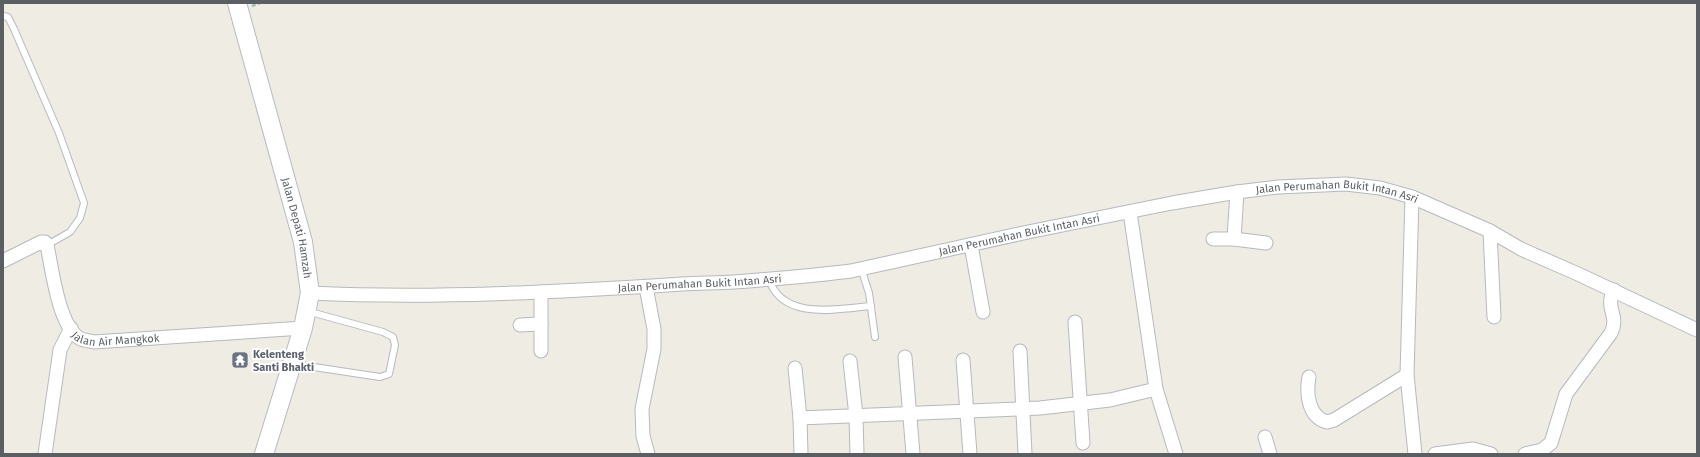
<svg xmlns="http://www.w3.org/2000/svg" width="1700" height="457" font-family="'Fira Sans',sans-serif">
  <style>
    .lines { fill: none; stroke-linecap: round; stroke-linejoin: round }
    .lane-casing { stroke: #b6b9be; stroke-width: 8 }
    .street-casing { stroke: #b6b9be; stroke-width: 15 }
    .secondary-casing { stroke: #b7bac0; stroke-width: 20 }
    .path { stroke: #97c8a6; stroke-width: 2.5; stroke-dasharray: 4 2; stroke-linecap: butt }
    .lane { stroke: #fff; stroke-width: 6 }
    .street { stroke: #fff; stroke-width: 13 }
    .secondary { stroke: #fff; stroke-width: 18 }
    .labels { text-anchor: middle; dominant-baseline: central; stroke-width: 4; stroke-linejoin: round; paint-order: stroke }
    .street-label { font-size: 11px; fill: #5b5f64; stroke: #fff }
    .worship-label { font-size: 11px; font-weight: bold; fill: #5b616d; stroke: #fff; text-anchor: start }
  </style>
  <rect width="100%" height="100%" fill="#efece3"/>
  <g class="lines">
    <defs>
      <g id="lane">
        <polyline points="3,16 8,17 14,29 59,133 84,203 80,218 70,232 47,245"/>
        <polyline points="861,268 869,293 875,337"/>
        <path d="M769 279C782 321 838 309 871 306"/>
        <polyline points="294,364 380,377 389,374 395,345 393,337 383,332 307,311"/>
      </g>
      <g id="street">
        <polyline points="1412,197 1407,375 1415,454"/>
        <polyline points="1130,212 1156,389 1176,454"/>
        <polyline points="1490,231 1494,317"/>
        <polyline points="1213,239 1234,239 1266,243"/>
        <polyline points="1234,239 1237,192"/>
        <polyline points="971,245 983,312"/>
        <path id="s1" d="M3 261 41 242H45L47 245C52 268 58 324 79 338 82 340 89 341 94 342L303 328"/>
        <polyline points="646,287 654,329 654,349 642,409 643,436 648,454"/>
        <polyline points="541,292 541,351"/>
        <path id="s2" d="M310 293C434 299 558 292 682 284 699 283 717 283 734 282 773 279 812 276 851 271L1028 232 1172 203 1237 192 1278 187 1346 184 1380 188 1412 197 1490 231 1521 249 1578 274 1697 330"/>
        <polyline points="1075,322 1083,443"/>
        <polyline points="520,325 541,324"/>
        <polyline points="1020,351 1025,454"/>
        <polyline points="905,357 913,454"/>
        <polyline points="963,360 970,454"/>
        <polyline points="850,361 856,416 857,454"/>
        <polyline points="795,368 800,418 801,454"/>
        <path d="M1309 377C1306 393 1308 417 1327 422L1334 420 1407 375"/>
        <polyline points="800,418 1040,408 1110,400 1156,389"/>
        <polyline points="1265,437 1270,454"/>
        <polyline points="45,454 60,350 71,328"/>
        <polyline points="1435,454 1473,449 1491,454"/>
        <path d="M1525 454 1542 450 1551 443 1566 394 1611 333C1620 315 1604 309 1614 290"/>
      </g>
      <g id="secondary">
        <path id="s3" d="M237 3 303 242 310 293 303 328 264 454"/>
      </g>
    </defs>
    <use href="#lane" class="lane-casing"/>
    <use href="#street" class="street-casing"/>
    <use href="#secondary" class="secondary-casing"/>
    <polyline class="path" points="252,6 260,3"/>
    <use href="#lane" class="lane"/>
    <use href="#street" class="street"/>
    <use href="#secondary" class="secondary"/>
  </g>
  <defs>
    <symbol id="temple-square" viewBox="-11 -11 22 22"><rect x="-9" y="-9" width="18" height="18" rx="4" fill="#6b7280" stroke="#fff"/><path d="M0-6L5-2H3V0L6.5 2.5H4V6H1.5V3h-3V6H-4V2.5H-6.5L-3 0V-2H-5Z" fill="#fff"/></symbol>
  </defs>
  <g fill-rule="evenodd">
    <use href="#temple-square" x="230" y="350" width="20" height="20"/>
  </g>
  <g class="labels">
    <g class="street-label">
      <text stroke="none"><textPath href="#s2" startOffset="1037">Jalan Perumahan Bukit Intan Asri</textPath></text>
      <text stroke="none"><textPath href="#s3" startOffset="233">Jalan Depati Hamzah</textPath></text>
      <text stroke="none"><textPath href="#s2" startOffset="714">Jalan Perumahan Bukit Intan Asri</textPath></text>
      <text stroke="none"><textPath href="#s2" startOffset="390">Jalan Perumahan Bukit Intan Asri</textPath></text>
      <text stroke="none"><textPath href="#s1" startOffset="187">Jalan Air Mangkok</textPath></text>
    </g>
    <g class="worship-label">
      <text x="253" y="354">Kelenteng<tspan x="253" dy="13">Santi Bhakti</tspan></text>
    </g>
  </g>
  <rect width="1700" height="457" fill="none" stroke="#5b5f64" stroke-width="8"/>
</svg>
